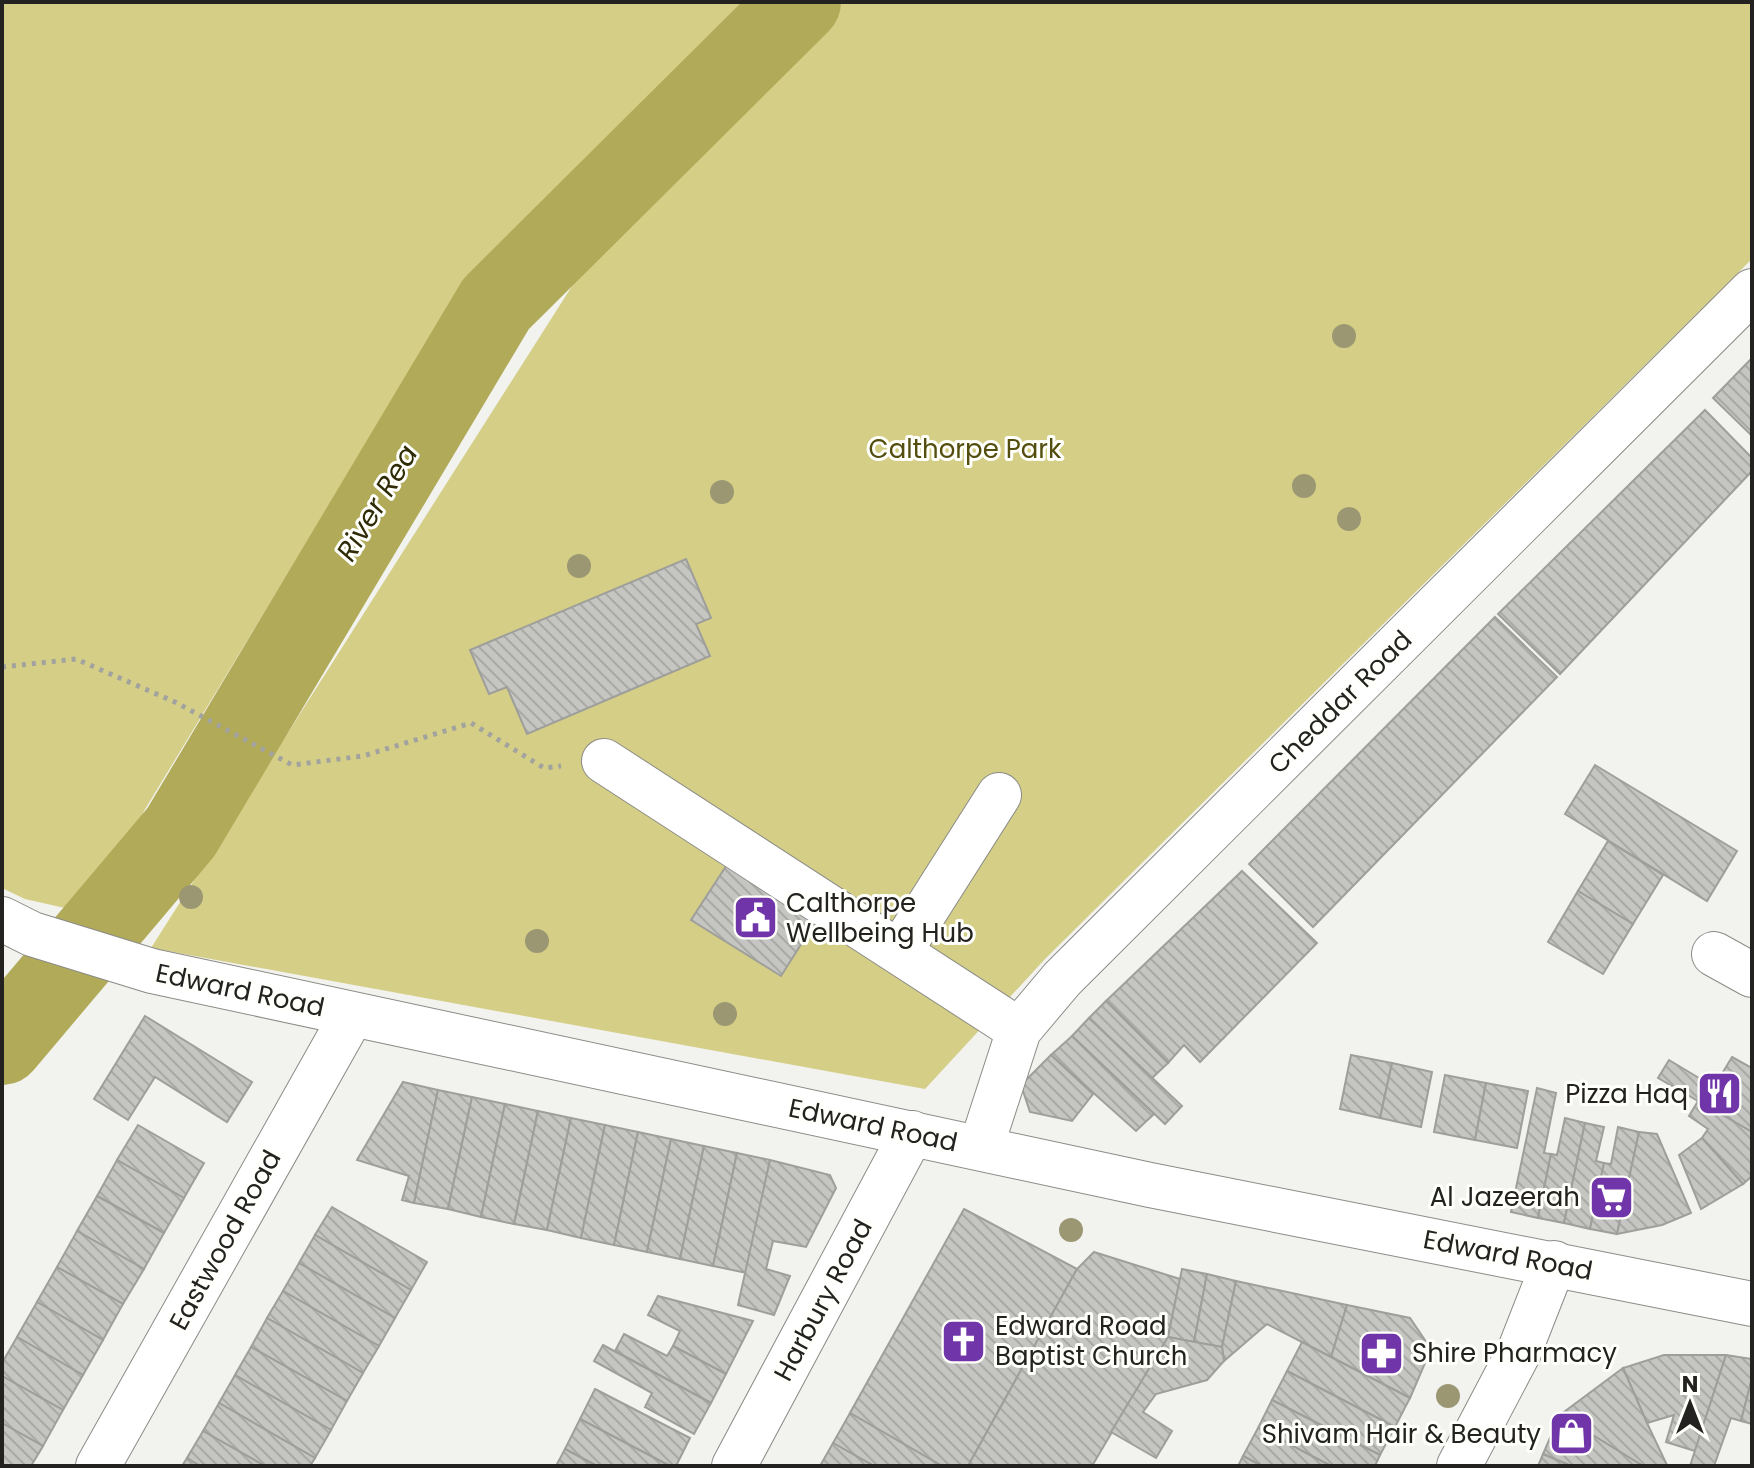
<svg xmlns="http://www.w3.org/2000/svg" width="1754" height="1468" font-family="Poppins,sans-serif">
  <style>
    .green { fill: #d5ce86 }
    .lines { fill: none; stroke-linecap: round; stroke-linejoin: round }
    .river { stroke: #b1aa58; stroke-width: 82 }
    .building { fill: url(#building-back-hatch); stroke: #9e9e9b; stroke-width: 2 }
    .minor-casing { stroke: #8b8b88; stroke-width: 46 }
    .path { stroke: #a2a29f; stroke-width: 5; stroke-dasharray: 4 6; stroke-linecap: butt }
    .minor { stroke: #fff; stroke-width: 44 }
    .tree { fill: #9b9773 }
    .labels { text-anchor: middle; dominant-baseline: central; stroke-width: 6; stroke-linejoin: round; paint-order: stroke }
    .park-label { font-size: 26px; fill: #534d0e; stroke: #fffffc }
    .street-label { font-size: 26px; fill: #232221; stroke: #fffffc }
    .poi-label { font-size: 26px; fill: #232221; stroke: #fffffc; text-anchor: start }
    .water-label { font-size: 28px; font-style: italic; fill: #2e2b06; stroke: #fffffc }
  </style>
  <defs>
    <pattern id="building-back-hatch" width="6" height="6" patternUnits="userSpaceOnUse" patternTransform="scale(2)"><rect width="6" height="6" fill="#c5c5c2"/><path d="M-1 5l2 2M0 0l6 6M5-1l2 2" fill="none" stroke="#a9a9a6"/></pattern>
  </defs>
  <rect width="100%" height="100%" fill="#f2f2ee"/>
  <g class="green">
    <polygon points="2,2 756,2 463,284 144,811 96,915 25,899 2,888"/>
    <polygon points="822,2 1752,2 1752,259 1045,959 925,1089 151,948 635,187"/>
  </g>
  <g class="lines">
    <polyline class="river" points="2,1044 181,832 496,304 800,2"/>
  </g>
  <g class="building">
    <polygon points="1752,358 1752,436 1713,398"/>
    <polygon points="1705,410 1752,458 1752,471 1560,674 1498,614"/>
    <polygon points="686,559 711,618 696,624 710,656 527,734 507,687 489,694 470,650"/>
    <polygon points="1495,617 1557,677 1313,927 1249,864"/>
    <polygon points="1595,765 1737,851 1707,901 1565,814"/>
    <polygon points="1608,841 1663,875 1633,924 1578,891"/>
    <polygon points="730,860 819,916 781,976 691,920"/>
    <polygon points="1242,871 1317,943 1200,1062 1184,1045 1168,1063 1106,1001"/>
    <polygon points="1578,891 1633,924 1603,974 1548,942"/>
    <polygon points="1106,1001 1168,1063 1152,1078 1089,1018"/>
    <polygon points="145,1016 252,1082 227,1122 155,1077 128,1120 94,1099"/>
    <polygon points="1089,1018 1182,1106 1165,1124 1072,1036"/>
    <polygon points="1072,1036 1154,1114 1136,1131 1051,1055"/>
    <polygon points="1051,1055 1093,1094 1072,1121 1030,1112 1021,1085"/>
    <polygon points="1351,1055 1392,1063 1380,1118 1340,1109"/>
    <polygon points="1732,1057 1752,1068 1752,1132 1658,1078 1669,1060 1714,1087"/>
    <polygon points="1392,1063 1432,1072 1421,1127 1380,1118"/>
    <polygon points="1445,1075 1486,1083 1475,1140 1434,1132"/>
    <polygon points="403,1082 438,1090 414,1203 402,1200 409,1176 357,1160"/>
    <polygon points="1486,1083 1528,1091 1517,1148 1475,1140"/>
    <polygon points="1537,1088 1556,1093 1544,1153 1551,1154 1538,1218 1511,1212"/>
    <polygon points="438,1090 472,1097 448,1209 414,1203"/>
    <polygon points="472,1097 505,1104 481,1217 448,1209"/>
    <polygon points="1698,1101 1752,1132 1752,1176 1743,1184 1702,1138 1708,1129 1689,1116"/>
    <polygon points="505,1104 538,1111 514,1224 481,1217"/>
    <polygon points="538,1111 571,1118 547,1230 514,1224"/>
    <polygon points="571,1118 605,1125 581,1238 547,1230"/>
    <polygon points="1565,1118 1585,1123 1564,1223 1538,1218 1551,1154 1557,1155"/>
    <polygon points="1585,1123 1604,1127 1596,1161 1604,1163 1590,1229 1564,1223"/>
    <polygon points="138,1125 204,1163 184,1198 117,1160"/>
    <polygon points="605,1125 638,1132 614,1245 581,1238"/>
    <polygon points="1618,1127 1639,1132 1617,1234 1590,1229 1604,1163 1611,1164"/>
    <polygon points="638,1132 671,1139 647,1252 614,1245"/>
    <polygon points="1639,1132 1657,1134 1691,1213 1662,1225 1617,1234"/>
    <polygon points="1702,1138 1743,1184 1701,1209 1679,1155"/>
    <polygon points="671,1139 704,1146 680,1259 647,1252"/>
    <polygon points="704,1146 737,1153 713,1266 680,1259"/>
    <polygon points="737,1153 770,1160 747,1273 713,1266"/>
    <polygon points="117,1160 184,1198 164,1233 97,1196"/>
    <polygon points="770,1160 830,1175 836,1188 806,1247 773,1241 766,1269 790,1276 774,1315 738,1305"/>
    <polygon points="97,1196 164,1233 144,1269 77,1231"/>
    <polygon points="332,1207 427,1262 411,1290 315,1235"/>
    <polygon points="964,1209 1077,1269 968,1466 942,1466 850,1413"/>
    <polygon points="77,1231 144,1269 123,1304 57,1267"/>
    <polygon points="315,1235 411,1290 395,1318 299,1263"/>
    <polygon points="1094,1252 1180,1279 1168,1337 1092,1466 968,1466 1077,1269"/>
    <polygon points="299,1263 395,1318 379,1346 283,1291"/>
    <polygon points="57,1267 123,1304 103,1340 37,1302"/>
    <polygon points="1182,1269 1207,1274 1194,1342 1168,1337"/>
    <polygon points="1207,1274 1236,1281 1222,1347 1194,1342"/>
    <polygon points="1236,1281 1347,1305 1331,1357 1267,1324 1224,1361 1222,1347"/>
    <polygon points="283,1291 379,1346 363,1373 267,1318"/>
    <polygon points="658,1296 753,1321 726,1374 673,1346 680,1331 648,1315"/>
    <polygon points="37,1302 103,1340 83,1375 17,1337"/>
    <polygon points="1347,1305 1410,1318 1431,1349 1410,1398 1331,1357"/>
    <polygon points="267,1318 363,1373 347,1401 251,1347"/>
    <polygon points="624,1334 667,1356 673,1346 726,1374 711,1403 615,1351"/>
    <polygon points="17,1337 83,1375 63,1410 2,1376 2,1363"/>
    <polygon points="1168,1337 1222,1347 1224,1361 1207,1380 1156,1394 1143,1412 1172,1431 1156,1458 1111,1432"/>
    <polygon points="1302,1342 1410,1398 1395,1427 1287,1371"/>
    <polygon points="603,1345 711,1403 694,1434 645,1407 652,1393 594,1361"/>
    <polygon points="251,1347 347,1401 331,1430 235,1375"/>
    <polygon points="1664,1355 1726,1355 1695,1451 1666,1442 1674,1415 1647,1423 1623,1368"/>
    <polygon points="1726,1355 1752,1359 1752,1378 1741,1421 1731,1418 1714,1466 1690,1466"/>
    <polygon points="1623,1368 1647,1423 1667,1465 1643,1466 1560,1415"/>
    <polygon points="1287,1371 1395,1427 1380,1455 1272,1400"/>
    <polygon points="235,1375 331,1430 315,1458 219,1403"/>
    <polygon points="2,1376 63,1410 43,1446 2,1423"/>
    <polygon points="1752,1378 1752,1424 1741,1421"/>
    <polygon points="595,1389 690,1438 676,1466 670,1466 580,1419"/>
    <polygon points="1272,1400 1380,1455 1375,1466 1331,1466 1258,1428"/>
    <polygon points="219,1403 315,1458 310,1466 265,1466 203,1431"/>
    <polygon points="850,1413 942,1466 874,1466 833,1443"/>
    <polygon points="1560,1415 1643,1466 1571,1466 1543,1454"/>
    <polygon points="580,1419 670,1466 597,1466 565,1449"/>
    <polygon points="2,1423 43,1446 31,1466 2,1466"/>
    <polygon points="1258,1428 1331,1466 1262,1466 1243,1456"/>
    <polygon points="203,1431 265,1466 200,1466 187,1458"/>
    <polygon points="833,1443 874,1466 820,1466"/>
    <polygon points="565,1449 597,1466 556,1466"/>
    <polygon points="1543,1454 1571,1466 1538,1466"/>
    <polygon points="1243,1456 1262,1466 1238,1466"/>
    <polygon points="187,1458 200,1466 182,1466"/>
  </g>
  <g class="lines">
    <defs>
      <g id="minor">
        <polyline points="604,761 1019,1030"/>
        <polyline points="2,919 32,934 152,971 1150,1185 1752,1304"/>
        <polyline points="900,951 999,795"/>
        <polyline points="1714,954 1752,975"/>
        <polyline points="981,1147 1019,1030 1062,979 1752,291"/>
        <polyline points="98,1466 352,1015"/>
        <polyline points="734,1466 912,1133"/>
        <polyline points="1459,1466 1519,1352 1554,1263"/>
      </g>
    </defs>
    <use href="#minor" class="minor-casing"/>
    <polyline class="path" points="2,667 76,659 175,702 292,765 363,756 471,723 544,768 561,766"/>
    <use href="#minor" class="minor"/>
  </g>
  <g class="tree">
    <circle cx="1344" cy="336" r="12"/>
    <circle cx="1304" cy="486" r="12"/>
    <circle cx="722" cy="492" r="12"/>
    <circle cx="1349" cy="519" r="12"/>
    <circle cx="579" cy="566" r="12"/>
    <circle cx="191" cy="897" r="12"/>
    <circle cx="537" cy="941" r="12"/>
    <circle cx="725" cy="1014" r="12"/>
    <circle cx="1071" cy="1230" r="12"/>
    <circle cx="1448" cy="1396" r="12"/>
  </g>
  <defs>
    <symbol id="civic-square" viewBox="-11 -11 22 22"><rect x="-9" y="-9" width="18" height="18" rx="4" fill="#7135aa" stroke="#fffffc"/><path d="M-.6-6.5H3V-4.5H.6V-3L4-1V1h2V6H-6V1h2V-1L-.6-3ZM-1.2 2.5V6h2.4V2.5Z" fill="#fff"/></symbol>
    <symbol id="restaurant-square" viewBox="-11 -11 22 22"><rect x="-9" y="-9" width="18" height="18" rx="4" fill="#7135aa" stroke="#fffffc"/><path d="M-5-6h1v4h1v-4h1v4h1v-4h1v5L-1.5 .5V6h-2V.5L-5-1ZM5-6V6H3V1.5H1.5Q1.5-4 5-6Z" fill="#fff"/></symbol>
    <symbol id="supermarket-square" viewBox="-11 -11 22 22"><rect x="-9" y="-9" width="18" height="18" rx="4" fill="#7135aa" stroke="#fffffc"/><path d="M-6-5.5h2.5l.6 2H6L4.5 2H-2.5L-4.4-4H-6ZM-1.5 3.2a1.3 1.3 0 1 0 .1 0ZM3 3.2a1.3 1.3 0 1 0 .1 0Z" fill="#fff"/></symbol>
    <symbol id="church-square" viewBox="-11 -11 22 22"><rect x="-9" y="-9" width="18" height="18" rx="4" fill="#7135aa" stroke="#fffffc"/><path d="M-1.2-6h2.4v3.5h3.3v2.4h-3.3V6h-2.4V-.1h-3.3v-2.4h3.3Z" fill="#fff"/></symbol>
    <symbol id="pharmacy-square" viewBox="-11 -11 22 22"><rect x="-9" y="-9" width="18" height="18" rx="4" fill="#7135aa" stroke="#fffffc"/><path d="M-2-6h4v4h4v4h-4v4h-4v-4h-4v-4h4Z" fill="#fff"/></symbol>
    <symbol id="shop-square" viewBox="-11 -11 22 22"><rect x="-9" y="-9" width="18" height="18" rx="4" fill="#7135aa" stroke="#fffffc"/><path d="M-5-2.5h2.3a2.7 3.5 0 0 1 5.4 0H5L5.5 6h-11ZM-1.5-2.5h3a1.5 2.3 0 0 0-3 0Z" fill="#fff"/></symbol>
  </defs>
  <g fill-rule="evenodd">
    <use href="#civic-square" x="730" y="892" width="51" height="51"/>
    <use href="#restaurant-square" x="1694" y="1068" width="51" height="51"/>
    <use href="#supermarket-square" x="1586" y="1172" width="51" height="51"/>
    <use href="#church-square" x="938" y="1316" width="51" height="51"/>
    <use href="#pharmacy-square" x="1356" y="1328" width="51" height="51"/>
    <use href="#shop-square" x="1546" y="1408" width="51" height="51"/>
  </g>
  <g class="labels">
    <g class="park-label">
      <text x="965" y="449">Calthorpe Park</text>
    </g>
    <g class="street-label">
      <text transform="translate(1340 702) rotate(-45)">Cheddar Road</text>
      <text transform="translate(240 990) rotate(12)">Edward Road</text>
      <text transform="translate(873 1125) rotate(12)">Edward Road</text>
      <text transform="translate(225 1240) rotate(-61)">Eastwood Road</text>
      <text transform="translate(1508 1255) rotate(11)">Edward Road</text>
      <text transform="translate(823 1300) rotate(-62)">Harbury Road</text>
    </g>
    <g class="poi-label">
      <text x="786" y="903">Calthorpe<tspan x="786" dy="30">Wellbeing Hub</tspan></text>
      <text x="1688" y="1094" text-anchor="end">Pizza Haq</text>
      <text x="1580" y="1197" text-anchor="end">Al Jazeerah</text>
      <text x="995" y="1326">Edward Road<tspan x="995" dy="30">Baptist Church</tspan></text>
      <text x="1412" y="1353">Shire Pharmacy</text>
      <text x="1541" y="1434" text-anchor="end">Shivam Hair &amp; Beauty</text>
    </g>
    <g class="water-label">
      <text transform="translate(377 503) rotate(-59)">River Rea</text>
    </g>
  </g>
  <rect width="1754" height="1468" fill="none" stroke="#232221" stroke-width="8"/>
  <g transform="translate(1690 1404)" stroke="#fffffc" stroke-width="6" paint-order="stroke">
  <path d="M0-6L14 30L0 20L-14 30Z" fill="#232221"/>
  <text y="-12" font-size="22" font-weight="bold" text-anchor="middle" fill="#232221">N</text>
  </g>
</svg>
